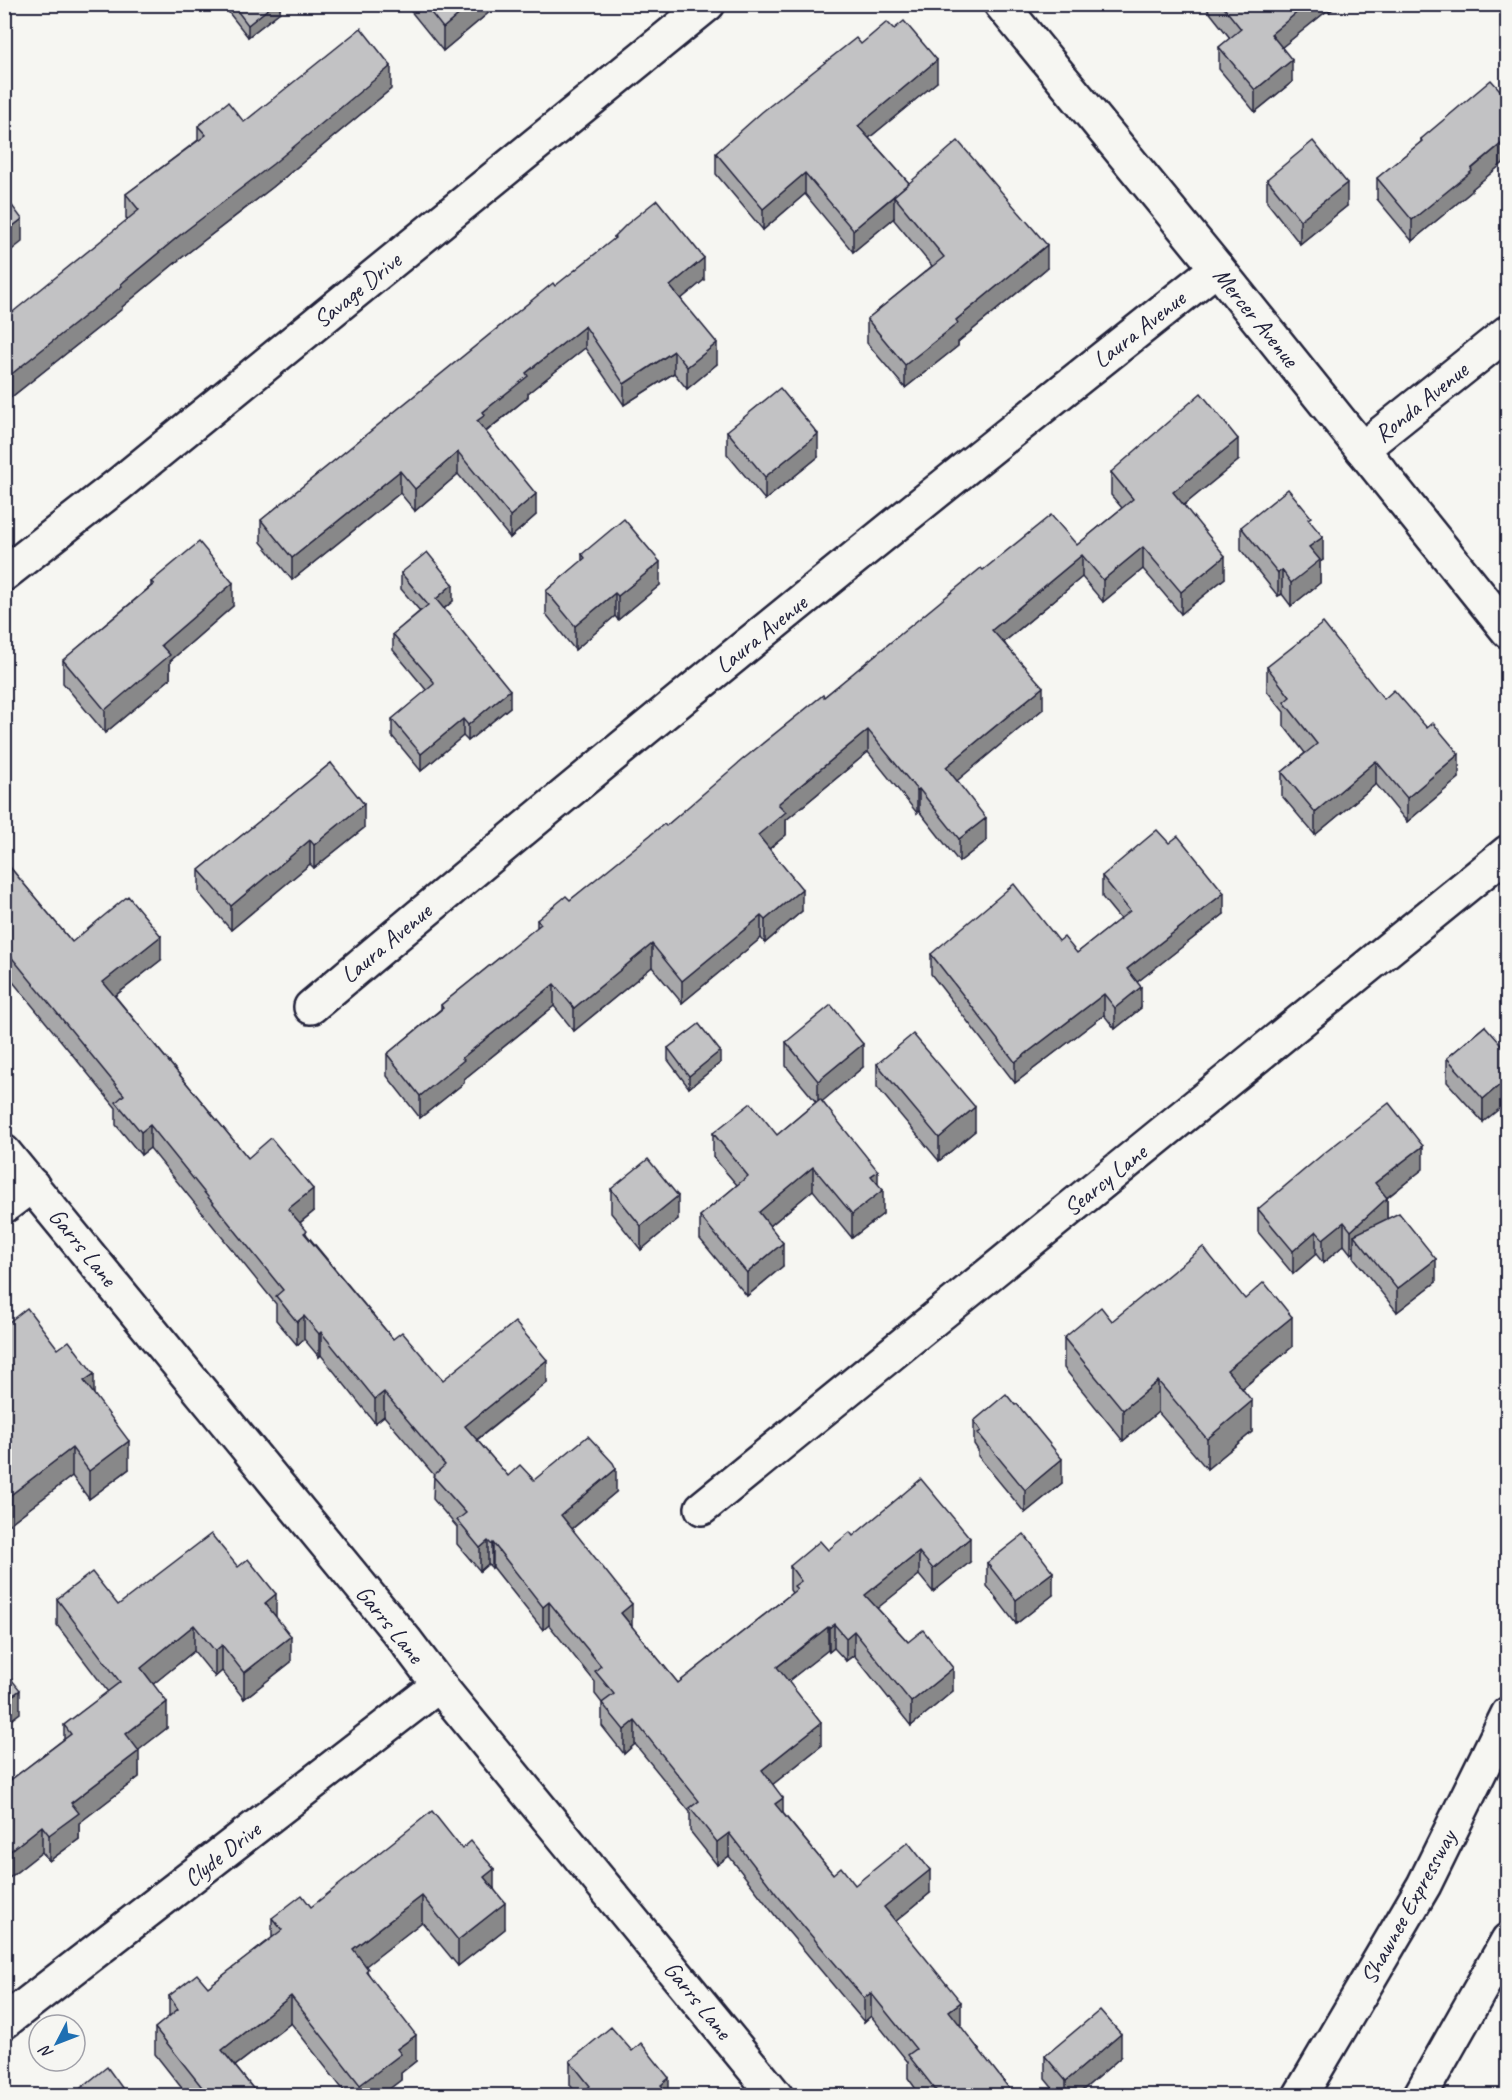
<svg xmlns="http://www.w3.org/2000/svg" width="1512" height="2100" font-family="Caveat,sans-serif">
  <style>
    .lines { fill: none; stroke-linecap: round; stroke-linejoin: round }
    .minor-casing { stroke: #22223b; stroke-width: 38 }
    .motorway-casing { stroke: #22223b; stroke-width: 38 }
    .minor { stroke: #f6f6f2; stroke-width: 33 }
    .motorway { stroke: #f6f6f2; stroke-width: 33 }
    .wall { fill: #a7a7a9; stroke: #22223b; stroke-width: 1.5 }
    .shaded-wall { fill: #888889; stroke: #22223b; stroke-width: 1.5 }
    .building { fill: #c2c2c4; stroke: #22223b; stroke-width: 1.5 }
    .labels { text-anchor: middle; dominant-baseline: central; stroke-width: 6; stroke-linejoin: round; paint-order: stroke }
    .street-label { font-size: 24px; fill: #22223b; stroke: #f6f6f2 }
  </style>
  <rect width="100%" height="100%" fill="#f6f6f2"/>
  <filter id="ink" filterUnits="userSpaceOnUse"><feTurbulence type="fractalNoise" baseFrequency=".0167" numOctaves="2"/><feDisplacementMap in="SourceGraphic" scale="12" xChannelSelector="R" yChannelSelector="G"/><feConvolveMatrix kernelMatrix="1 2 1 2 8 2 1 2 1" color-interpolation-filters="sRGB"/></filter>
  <g filter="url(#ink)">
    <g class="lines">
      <defs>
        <g id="minor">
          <polyline points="1001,4 1217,268 1508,631"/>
          <polyline points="1362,449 1508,332"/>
          <polyline points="4,574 118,485 708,4"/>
          <path d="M311 1007C608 756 911 510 1217 268"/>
          <polyline points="4,1152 405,1640 439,1685 776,2096"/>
          <polyline points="4,1206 32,1185"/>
          <polyline points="702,1508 1508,852"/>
          <polyline points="4,2022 439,1685"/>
        </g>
        <g id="motorway">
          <polyline points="1300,2096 1424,1885 1508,1714"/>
          <polyline points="1420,2096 1508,1940"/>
        </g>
      </defs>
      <use href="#minor" class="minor-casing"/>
      <use href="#motorway" class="motorway-casing"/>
      <use href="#minor" class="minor"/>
      <use href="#motorway" class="motorway"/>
    </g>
    <g class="wall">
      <polygon points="222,4 280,4 280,12 248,37"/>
      <polygon points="405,4 499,4 443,51"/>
      <polygon points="1203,4 1339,4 1329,12 1328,10 1282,47 1292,82 1255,112 1219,69 1219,47 1230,38"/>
      <polygon points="861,44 937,82 869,138 909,183 1047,268 958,342 958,346 905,388 867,343 867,319 932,266 894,220 894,218 853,252 805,194 763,230 716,174 716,153"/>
      <polygon points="391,89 273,187 180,259 122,307 122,309 4,403 128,219 126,218 126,194 198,140 198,126 244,122"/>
      <polygon points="1508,99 1508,159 1472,189 1472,191 1412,241 1377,199 1377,178 1421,142 1421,139"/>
      <polygon points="1267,179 1347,206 1300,244 1267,202"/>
      <polygon points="614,237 704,280 681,299 717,364 687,389 674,373 624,405 585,348 528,393 528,397 486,432 536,515 510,538 458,474 415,511 400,493 292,580 261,542 261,520 614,240"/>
      <polygon points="727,431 818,457 765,500 727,454"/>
      <polygon points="1238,461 1184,505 1225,578 1181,614 1143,569 1103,602 1082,577 1004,642 1043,709 956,781 986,841 959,862 919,811 917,813 868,752 786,820 786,835 769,849 802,911 765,943 761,938 682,1003 652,967 574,1031 554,1006 464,1079 464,1083 420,1118 387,1076 387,1054 441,1009 441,1005 537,928 537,920 570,900 666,826 824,697 983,570 1077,545 1122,508 1111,495 1111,472"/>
      <polygon points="1311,523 1323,560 1320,562 1320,583 1291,606 1282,594 1278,596 1241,550 1241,527"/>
      <polygon points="582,554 660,585 618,620 615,616 575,650 546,614 546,591 582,561"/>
      <polygon points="401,573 453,601 444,609 510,707 468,741 463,736 421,771 392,736 392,719 427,691 393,650 393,634 420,611 401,589"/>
      <polygon points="151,582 233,606 170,661 170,679 105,733 63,683 63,660 151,586"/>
      <polygon points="1267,667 1384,699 1459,778 1407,822 1376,784 1315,835 1282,796 1282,772 1305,753 1284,726 1284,712 1267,691"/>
      <polygon points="331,763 364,828 314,868 310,864 231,930 199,893 199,870"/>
      <polygon points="4,860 72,942 161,960 115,996 248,1158 313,1212 300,1223 307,1235 393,1339 443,1380 547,1383 477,1440 508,1476 616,1492 572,1529 632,1627 678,1683 792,1593 790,1590 790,1566 828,1550 853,1536 970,1562 933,1592 919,1575 877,1608 953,1691 911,1726 854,1655 846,1661 834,1648 829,1652 828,1650 788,1681 821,1746 773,1784 783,1813 833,1874 855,1885 930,1893 896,1921 960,2026 1015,2096 921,2096 908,2078 908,2062 871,2016 864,2022 777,1918 729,1856 717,1865 690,1831 690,1812 635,1744 624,1754 602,1726 602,1703 595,1694 595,1682 549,1625 543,1630 493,1567 492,1568 488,1564 480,1571 457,1544 457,1527 433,1499 434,1475 384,1416 375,1423 321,1355 319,1357 304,1339 297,1345 276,1320 276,1304 150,1148 141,1155 116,1125 116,1108 4,971"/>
      <polygon points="1102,876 1224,914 1137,982 1141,1008 1115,1029 1104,1015 1015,1083 931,974 931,954 1059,941 1077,953 1120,919 1102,897"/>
      <polygon points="1485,1026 1483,1122 1447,1082 1447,1058"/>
      <polygon points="786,1042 863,1067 822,1101 878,1185 883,1214 852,1238 813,1190 770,1226 783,1266 747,1296 700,1239 700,1216 737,1185 713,1157 713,1133 777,1135 816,1102 786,1066"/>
      <polygon points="668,1048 720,1063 689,1088 668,1060"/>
      <polygon points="877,1064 975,1131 939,1161 877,1087"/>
      <polygon points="1423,1169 1387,1198 1387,1219 1436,1282 1397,1312 1354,1258 1354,1252 1351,1254 1344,1245 1323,1263 1316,1254 1293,1274 1258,1232 1258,1209"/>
      <polygon points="611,1189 678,1219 641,1250 611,1213"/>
      <polygon points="1245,1299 1292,1347 1242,1389 1252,1432 1207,1469 1158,1412 1123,1441 1064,1368 1064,1338 1112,1321"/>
      <polygon points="94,1395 129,1469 89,1499 72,1476 4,1528"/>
      <polygon points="974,1421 1062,1483 1025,1513 978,1456 978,1450 974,1444"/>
      <polygon points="987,1563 1053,1595 1016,1624 987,1586"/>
      <polygon points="57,1599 118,1605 276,1617 291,1662 244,1699 222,1671 215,1677 194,1651 153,1684 167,1728 138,1750 139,1777 79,1823 79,1839 49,1861 42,1852 4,1882 4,1785 64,1739 64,1725 108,1692 57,1625"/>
      <polygon points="494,1888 505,1929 458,1966 422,1922 365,1966 368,1973 416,2061 401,2073 401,2080 380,2096 348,2096 291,2023 235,2066 259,2096 188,2096 155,2054 155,2028 169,2017 169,1996 208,1987 272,1938 272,1918 311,1907"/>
      <polygon points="632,2051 670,2096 579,2096 570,2085 570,2061"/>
      <polygon points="1045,2056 1121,2057 1076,2096 1059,2096 1045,2079"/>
    </g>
    <g class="shaded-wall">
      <polygon points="274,4 280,4 280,12 248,37 248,25"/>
      <polygon points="471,4 499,4 443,51 443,28"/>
      <polygon points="1307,4 1328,4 1328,10 1271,56 1271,34"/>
      <polygon points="1329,4 1339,4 1329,12"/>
      <polygon points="937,60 937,82 858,147 858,126"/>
      <polygon points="1292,60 1292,82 1255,112 1255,90"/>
      <polygon points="391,66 391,89 273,187 180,259 122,307 122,309 4,403 4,380 180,235"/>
      <polygon points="1508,138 1508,159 1472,189 1472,191 1412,241 1412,220"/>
      <polygon points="805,173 805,194 763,230 763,209"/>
      <polygon points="910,183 894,196 894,218 853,252 853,230"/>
      <polygon points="1347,183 1347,206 1300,244 1300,220"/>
      <polygon points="22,219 22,242 4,256 4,233"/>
      <polygon points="1047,245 1047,268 958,342 958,346 905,388 905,365 956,320"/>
      <polygon points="704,258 704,280 670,308 670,286"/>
      <polygon points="585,326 585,348 528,393 528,397 485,432 477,421 483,412 526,373"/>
      <polygon points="717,343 717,364 687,389 687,367"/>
      <polygon points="674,351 674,373 624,405 624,384"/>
      <polygon points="818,434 818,457 765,500 765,477"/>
      <polygon points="1238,439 1238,461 1173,514 1173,492"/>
      <polygon points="458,452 458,474 415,511 415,489"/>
      <polygon points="400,471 400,493 292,580 292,558"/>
      <polygon points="536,494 536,515 510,538 510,516"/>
      <polygon points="1323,537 1323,560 1320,562 1320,583 1291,606 1291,583 1309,547"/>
      <polygon points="1143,547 1143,569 1103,602 1103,580"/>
      <polygon points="1082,555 1082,577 992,652 992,630"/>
      <polygon points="1225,556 1225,578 1181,614 1181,592"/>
      <polygon points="660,562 660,585 618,620 618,596"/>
      <polygon points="1282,570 1282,594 1278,596 1278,573"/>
      <polygon points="233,583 233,606 170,661 170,679 105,733 105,710 161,645"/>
      <polygon points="453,584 453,601 436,615 436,599"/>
      <polygon points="615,593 615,616 575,650 575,626"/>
      <polygon points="1043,687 1043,709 946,790 946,767"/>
      <polygon points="510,690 510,707 468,741 468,725"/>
      <polygon points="463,719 463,736 421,771 421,754"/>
      <polygon points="868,730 868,752 786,820 786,835 758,858 758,835 778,804"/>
      <polygon points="1459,754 1459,778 1407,822 1407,798"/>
      <polygon points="1376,761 1376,784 1315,835 1315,812"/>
      <polygon points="10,771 10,794 4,798 4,775"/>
      <polygon points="919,789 919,811 917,813 917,790"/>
      <polygon points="364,804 364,828 314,868 314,845"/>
      <polygon points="986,818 986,841 959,862 959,839"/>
      <polygon points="310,840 310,864 231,930 231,906"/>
      <polygon points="802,889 802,911 765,943 765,920"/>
      <polygon points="1224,893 1224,914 1127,990 1127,969"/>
      <polygon points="761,916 761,938 682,1003 682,981"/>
      <polygon points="161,936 161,960 103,1005 103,982"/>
      <polygon points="652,944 652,967 574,1031 574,1008"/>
      <polygon points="554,984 554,1006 464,1079 464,1083 420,1118 420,1096 462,1058"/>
      <polygon points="1141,987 1141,1008 1115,1029 1115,1008"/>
      <polygon points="1104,994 1104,1015 1015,1083 1015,1062"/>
      <polygon points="863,1044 863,1067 818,1105 818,1081"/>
      <polygon points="720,1051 720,1063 689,1088 689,1076"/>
      <polygon points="1508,1078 1508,1102 1483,1122 1483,1099"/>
      <polygon points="975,1107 975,1131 939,1161 939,1138"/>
      <polygon points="150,1125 150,1148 141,1155 141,1132"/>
      <polygon points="1423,1146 1423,1169 1375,1207 1375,1183"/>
      <polygon points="813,1167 813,1190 759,1235 759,1212"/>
      <polygon points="878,1171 878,1193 883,1190 883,1214 852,1238 852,1214 871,1176"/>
      <polygon points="313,1189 313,1212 288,1232 288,1209"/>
      <polygon points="678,1196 678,1219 641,1250 641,1226"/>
      <polygon points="1387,1198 1387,1222 1354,1235 1354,1252 1351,1254 1351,1231"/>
      <polygon points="1344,1222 1344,1245 1323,1263 1323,1239"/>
      <polygon points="1316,1231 1316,1254 1293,1274 1293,1251"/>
      <polygon points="783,1243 783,1266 747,1296 747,1273"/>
      <polygon points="1436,1259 1436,1282 1397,1312 1397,1289"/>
      <polygon points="304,1316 304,1339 297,1345 297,1322"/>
      <polygon points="1292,1317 1292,1347 1227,1401 1227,1370"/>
      <polygon points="321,1332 321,1355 319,1357 319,1334"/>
      <polygon points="547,1360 547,1383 465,1449 465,1426"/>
      <polygon points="94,1374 94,1402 84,1381"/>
      <polygon points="1158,1381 1158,1412 1123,1441 1123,1410"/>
      <polygon points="384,1392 384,1416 375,1423 375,1399"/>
      <polygon points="1252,1401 1252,1432 1207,1469 1207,1439"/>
      <polygon points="129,1441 129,1469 89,1499 89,1471"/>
      <polygon points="72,1448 72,1476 4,1528 4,1500"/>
      <polygon points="1062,1459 1062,1483 1025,1513 1025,1490"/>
      <polygon points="616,1469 616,1492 561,1538 561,1515"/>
      <polygon points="970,1538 970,1562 933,1592 933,1569"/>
      <polygon points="488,1541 488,1564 480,1571 480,1548"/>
      <polygon points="493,1543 493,1567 492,1568 492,1545"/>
      <polygon points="919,1552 919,1575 865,1618 865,1595"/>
      <polygon points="1053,1572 1053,1595 1016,1624 1016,1600"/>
      <polygon points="276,1594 276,1620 265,1603"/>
      <polygon points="549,1602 549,1625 543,1630 543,1607"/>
      <polygon points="632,1604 632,1627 621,1613"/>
      <polygon points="834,1624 834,1648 829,1652 829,1628"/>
      <polygon points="194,1625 194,1651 141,1694 141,1668"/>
      <polygon points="828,1627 828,1650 777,1690 777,1667"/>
      <polygon points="854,1631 854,1655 846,1661 846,1638"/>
      <polygon points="291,1636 291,1662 244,1699 244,1673"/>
      <polygon points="222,1645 222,1671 215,1677 215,1651"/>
      <polygon points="953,1668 953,1691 911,1726 911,1702"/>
      <polygon points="20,1690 20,1713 4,1725 4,1702"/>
      <polygon points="167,1702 167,1728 126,1760 126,1734"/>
      <polygon points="635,1721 635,1744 624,1754 624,1730"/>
      <polygon points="821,1723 821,1746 762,1793 762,1770"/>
      <polygon points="139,1751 139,1777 79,1823 79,1839 49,1861 49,1835 71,1803"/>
      <polygon points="783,1798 783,1821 775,1804"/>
      <polygon points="42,1826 42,1852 4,1882 4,1856"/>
      <polygon points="729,1833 729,1856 717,1865 717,1842"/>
      <polygon points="494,1869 494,1895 484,1877"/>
      <polygon points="930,1870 930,1893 884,1931 884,1907"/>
      <polygon points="422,1896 422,1922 353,1976 353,1949"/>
      <polygon points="505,1903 505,1929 458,1966 458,1940"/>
      <polygon points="871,1993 871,2016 864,2022 864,1998"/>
      <polygon points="291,1996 291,2023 222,2076 222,2050"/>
      <polygon points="961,2002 961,2025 949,2035 949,2011"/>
      <polygon points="1121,2034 1121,2057 1076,2096 1066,2096 1066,2081"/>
      <polygon points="416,2035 416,2061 401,2073 401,2080 380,2096 360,2096 360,2085 397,2049"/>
      <polygon points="669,2078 669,2096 661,2085"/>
    </g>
    <g class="building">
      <polygon points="232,4 274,4 248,25"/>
      <polygon points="424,4 471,4 443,28"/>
      <polygon points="1221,4 1307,4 1271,34 1292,60 1255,90 1219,47 1241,29"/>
      <polygon points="904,21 937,60 858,126 909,183 853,230 805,173 763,209 716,153 762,112 856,38 861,44 887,22 894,29"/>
      <polygon points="361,28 391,66 273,164 180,235 121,284 122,286 4,380 4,319 139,210 126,194 206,135 198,126 228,102 244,122"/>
      <polygon points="1491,80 1508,99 1508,138 1471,169 1472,171 1412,220 1377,178 1422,141 1421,139"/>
      <polygon points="958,141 1047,245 956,320 958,323 905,365 867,319 944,257 894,196"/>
      <polygon points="1313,141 1347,183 1300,220 1267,179"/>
      <polygon points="4,195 22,219 4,233"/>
      <polygon points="657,200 704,258 670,286 717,343 687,367 674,351 624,384 585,326 526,373 528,376 483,412 485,415 477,421 536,494 510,516 458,452 415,489 400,471 292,558 261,520 553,283 555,286 615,238 614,237 627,224"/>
      <polygon points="780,388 818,434 765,477 727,431"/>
      <polygon points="1201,393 1238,439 1173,492 1225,556 1181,592 1143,547 1103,580 1082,555 992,630 1043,687 946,767 986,818 959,839 919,789 917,790 868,730 778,804 786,812 758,835 802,889 765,920 761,916 682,981 652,944 574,1008 554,984 462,1058 464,1060 420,1096 387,1054 443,1008 441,1005 541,924 537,920 566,896 570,900 664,824 666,826 742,760 823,695 824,697 981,568 983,570 1051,515 1077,545 1133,499 1111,472"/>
      <polygon points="1288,489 1311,517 1308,519 1323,537 1309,547 1320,560 1291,583 1282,570 1278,573 1241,527"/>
      <polygon points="624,519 660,562 618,596 615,593 575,626 546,591 585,558 582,554"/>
      <polygon points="199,542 233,583 161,645 170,655 105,710 63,660 154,584 151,582"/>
      <polygon points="427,552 453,584 436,599 510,690 468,725 463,719 421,754 392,719 434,684 434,682 393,634 428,605 401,573"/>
      <polygon points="1323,623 1384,699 1394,690 1427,728 1433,723 1459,754 1407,798 1376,761 1315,812 1282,772 1317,744 1284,702 1290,697 1267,667"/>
      <polygon points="331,763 364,804 314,845 310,840 231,906 199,870"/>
      <polygon points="4,764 10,771 4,775"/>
      <polygon points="1157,830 1169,843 1178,836 1224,893 1127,969 1141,987 1115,1008 1104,994 1015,1062 931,954 1014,884 1059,941 1064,937 1077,953 1130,911 1102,876"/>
      <polygon points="4,860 72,942 128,896 161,936 103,982 248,1158 271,1138 313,1189 288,1209 307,1231 304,1233 393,1339 402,1332 443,1380 515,1322 547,1360 465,1426 508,1476 520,1465 534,1480 588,1436 613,1463 616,1469 561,1515 632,1604 621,1613 678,1683 797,1589 794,1586 801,1581 790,1566 820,1541 828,1550 850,1532 853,1536 921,1479 970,1538 933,1569 919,1552 865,1595 908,1642 923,1630 953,1668 911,1702 854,1631 846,1638 834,1624 829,1628 828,1627 777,1667 821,1723 762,1770 783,1798 775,1804 833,1874 841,1867 855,1885 908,1842 930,1870 884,1907 961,2002 949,2011 1015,2096 935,2096 938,2093 908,2055 916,2049 871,1993 864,1998 777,1895 729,1833 717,1842 690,1808 699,1801 635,1721 624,1730 602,1703 614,1694 595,1671 601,1666 549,1602 543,1607 493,1543 492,1545 488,1541 480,1548 457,1520 466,1513 433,1476 445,1465 384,1392 375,1399 321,1332 319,1334 304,1316 297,1322 276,1296 283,1290 150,1125 141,1132 116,1102 124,1095 4,948"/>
      <polygon points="831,1005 863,1044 818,1081 786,1042"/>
      <polygon points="699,1024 720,1051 689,1076 668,1048"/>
      <polygon points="1485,1026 1508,1052 1508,1078 1483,1099 1447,1058"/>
      <polygon points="913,1034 975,1107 939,1138 877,1064"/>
      <polygon points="820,1099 878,1171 871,1176 883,1190 852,1214 813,1167 759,1212 783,1243 747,1273 700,1216 748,1176 713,1133 751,1103 777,1135"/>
      <polygon points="1389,1103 1423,1146 1375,1183 1387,1198 1351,1231 1344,1222 1323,1239 1316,1231 1293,1251 1258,1209 1323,1154"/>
      <polygon points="648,1159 678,1196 641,1226 611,1189"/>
      <polygon points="1399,1213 1436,1259 1397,1289 1354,1235"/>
      <polygon points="1203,1247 1245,1299 1264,1282 1292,1317 1227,1370 1252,1401 1207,1439 1158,1381 1123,1410 1064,1338 1101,1307 1112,1321"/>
      <polygon points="27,1308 58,1349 69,1341 94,1374 84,1381 129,1441 89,1471 72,1448 4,1500 4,1326"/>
      <polygon points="1006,1394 1015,1405 1017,1404 1062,1459 1025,1490 978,1433 981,1431 974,1421"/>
      <polygon points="211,1534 238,1567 248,1559 276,1594 265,1603 291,1636 244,1673 222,1645 215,1651 194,1625 141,1668 167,1702 126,1734 139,1751 71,1803 79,1813 49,1835 42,1826 4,1856 4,1785 71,1734 64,1725 120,1682 57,1599 92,1572 118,1605"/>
      <polygon points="1024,1534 1053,1572 1016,1600 987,1563"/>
      <polygon points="4,1670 20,1690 4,1702"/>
      <polygon points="432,1811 462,1849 471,1841 494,1869 484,1877 505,1903 458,1940 422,1896 353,1949 368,1969 366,1971 416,2035 397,2049 401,2054 360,2085 291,1996 222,2050 259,2096 209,2096 155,2028 178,2009 169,1996 197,1974 208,1987 282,1930 272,1918 302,1895 311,1907"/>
      <polygon points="1100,2010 1121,2034 1066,2081 1045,2056"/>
      <polygon points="611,2027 632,2051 641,2043 669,2078 661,2085 670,2096 594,2096 588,2088 590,2086 570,2061"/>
      <polygon points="107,2067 128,2096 71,2096"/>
    </g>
  </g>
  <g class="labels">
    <g class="street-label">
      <text transform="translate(357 290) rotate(-39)">Savage Drive</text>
      <text transform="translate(1256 317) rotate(51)">Mercer Avenue</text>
      <text transform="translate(1139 329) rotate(-38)">Laura Avenue</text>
      <text transform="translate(1421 402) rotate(-39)">Ronda Avenue</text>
      <text transform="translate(761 634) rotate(-39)">Laura Avenue</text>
      <text transform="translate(386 943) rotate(-40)">Laura Avenue</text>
      <text transform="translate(1105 1180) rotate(-39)">Searcy Lane</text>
      <text transform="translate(83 1247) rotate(51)">Garrs Lane</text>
      <text transform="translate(390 1624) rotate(51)">Garrs Lane</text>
      <text transform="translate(222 1854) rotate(-38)">Clyde Drive</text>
      <text transform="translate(1408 1907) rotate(-61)">Shawnee Expressway</text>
      <text transform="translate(698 2000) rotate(51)">Garrs Lane</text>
    </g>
  </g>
  <rect width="1512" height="2100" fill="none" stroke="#f6f6f2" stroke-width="24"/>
  <rect x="12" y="12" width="1488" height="2076" fill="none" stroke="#22223b" stroke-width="2" filter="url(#ink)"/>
  <g transform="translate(57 2043) rotate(228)"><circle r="28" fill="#f6f6f2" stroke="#a1a1a9" stroke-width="1.5"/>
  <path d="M0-4.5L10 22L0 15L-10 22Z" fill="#1f6fb2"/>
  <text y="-9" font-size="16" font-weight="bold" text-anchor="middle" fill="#22223b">N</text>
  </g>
</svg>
